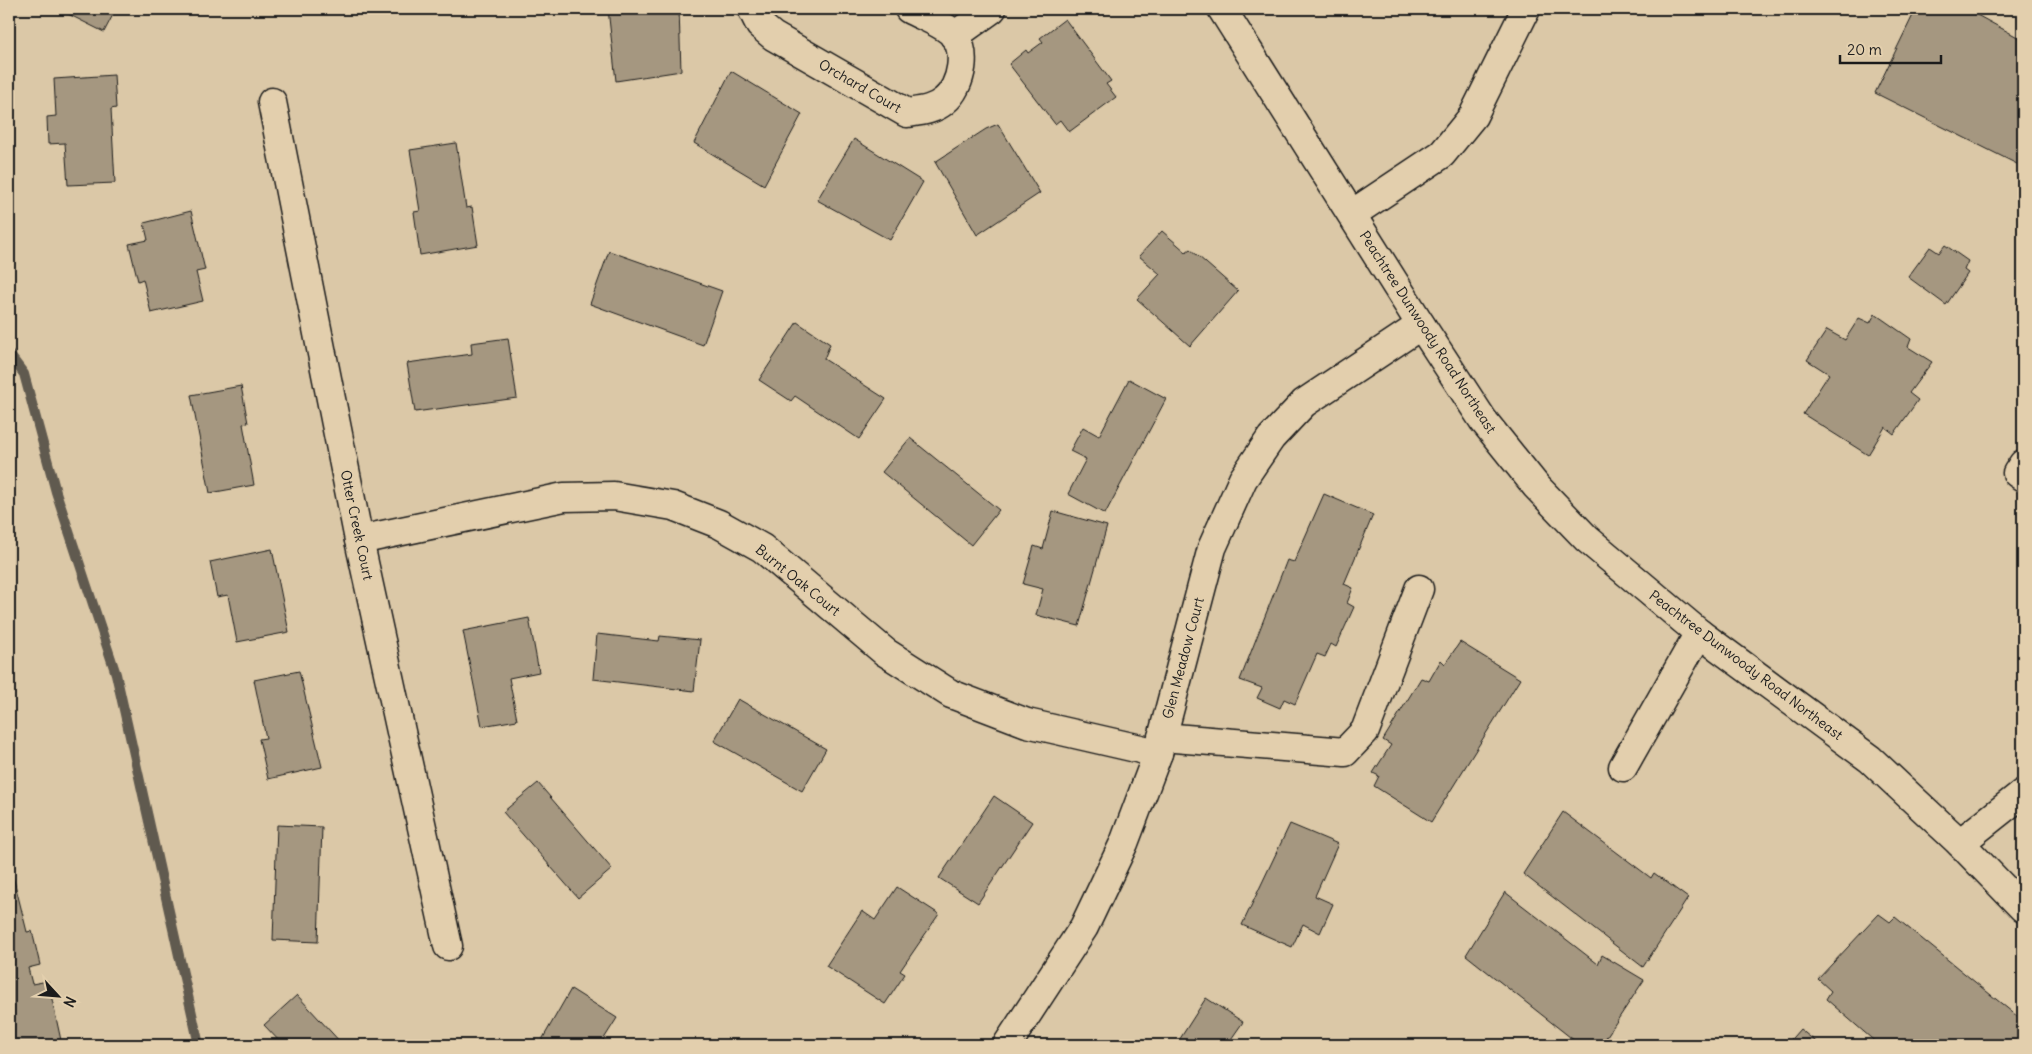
<svg xmlns="http://www.w3.org/2000/svg" width="2032" height="1054" font-family="Delius,sans-serif">
  <style>
    .lines { fill: none; stroke-linecap: round; stroke-linejoin: round }
    .stream { stroke: #615a4f; stroke-width: 10 }
    .building { fill: #a59780; stroke: #1c1c1c }
    .minor-casing { stroke: #1c1c1c; stroke-width: 31 }
    .minor { stroke: #e3cfad; stroke-width: 28 }
    .labels { text-anchor: middle; dominant-baseline: central; stroke-width: 4.5; stroke-linejoin: round; paint-order: stroke }
    .street-label { font-size: 14px; fill: #1c1c1c; stroke: #e3cfad }
  </style>
  <rect width="100%" height="100%" fill="#dbc8a7"/>
  <filter id="ink" filterUnits="userSpaceOnUse"><feTurbulence type="fractalNoise" baseFrequency=".02" numOctaves="2"/><feDisplacementMap in="SourceGraphic" scale="10" xChannelSelector="R" yChannelSelector="G"/><feConvolveMatrix kernelMatrix="1 2 1 2 8 2 1 2 1" color-interpolation-filters="sRGB"/></filter>
  <g filter="url(#ink)">
    <g class="lines">
      <polyline class="stream" points="9,354 24,374 56,492 116,674 199,1045"/>
    </g>
    <g class="building">
      <polygon points="64,9 116,9 104,32 62,11"/>
      <polygon points="608,9 679,9 681,71 616,81"/>
      <polygon points="1916,9 1966,9 2023,40 2023,167 1875,93"/>
      <polygon points="1065,19 1111,81 1106,84 1116,97 1069,132 1060,120 1055,124 1009,64 1026,50 1028,53 1043,42 1040,38"/>
      <polygon points="731,71 802,114 764,185 694,143"/>
      <polygon points="114,75 116,108 111,109 115,183 68,185 65,143 48,144 47,117 56,116 54,79"/>
      <polygon points="998,124 1040,193 977,235 935,162 986,129"/>
      <polygon points="854,139 923,182 890,240 817,200"/>
      <polygon points="456,143 466,208 472,207 478,245 420,255 414,212 420,211 410,150"/>
      <polygon points="191,211 205,270 196,272 203,301 151,313 143,279 138,281 129,244 148,240 144,223"/>
      <polygon points="1162,231 1186,252 1190,249 1238,291 1190,346 1137,299 1160,274 1139,256"/>
      <polygon points="1945,245 1968,261 1964,270 1968,273 1946,305 1908,277 1930,247 1939,253"/>
      <polygon points="609,251 722,291 703,345 590,304"/>
      <polygon points="1875,314 1911,339 1908,347 1932,362 1909,393 1918,400 1894,434 1885,427 1868,455 1803,414 1829,374 1807,360 1827,330 1845,340 1859,318 1870,323"/>
      <polygon points="797,322 830,344 824,359 886,399 859,439 795,396 791,401 759,380"/>
      <polygon points="508,338 517,398 415,412 407,363 472,354 471,343"/>
      <polygon points="1129,379 1166,399 1105,514 1068,494 1086,459 1070,451 1083,427 1099,436"/>
      <polygon points="241,386 248,423 243,424 254,485 210,493 191,395"/>
      <polygon points="910,438 999,510 971,545 882,472"/>
      <polygon points="1324,494 1373,515 1344,584 1353,588 1347,603 1354,607 1336,647 1331,644 1325,657 1317,654 1295,704 1284,699 1280,708 1257,698 1262,688 1240,680 1287,560 1294,562"/>
      <polygon points="1053,511 1107,526 1079,626 1036,615 1043,589 1023,584 1034,546 1043,549"/>
      <polygon points="272,549 289,632 237,642 228,595 217,597 210,562"/>
      <polygon points="529,618 539,672 509,678 517,720 482,726 463,631"/>
      <polygon points="597,634 659,641 660,636 700,640 694,691 593,679"/>
      <polygon points="1460,642 1520,679 1431,822 1374,786 1379,776 1373,773 1391,745 1383,740 1421,678 1429,681 1441,660 1445,664"/>
      <polygon points="299,671 322,767 268,779 259,739 266,738 254,680"/>
      <polygon points="738,699 826,749 802,791 714,741"/>
      <polygon points="538,783 612,869 578,898 503,812"/>
      <polygon points="994,796 1032,822 978,903 939,878"/>
      <polygon points="1563,812 1651,878 1654,873 1688,898 1643,967 1523,874"/>
      <polygon points="1290,824 1338,844 1315,896 1333,904 1320,933 1303,924 1292,947 1242,925"/>
      <polygon points="277,825 322,827 318,942 273,940"/>
      <polygon points="9,835 14,859 9,860 27,932 32,931 40,965 28,968 32,984 48,981 62,1045 17,1045 16,1043 9,1045"/>
      <polygon points="897,887 939,914 900,971 905,974 885,1004 826,966 862,911 875,920"/>
      <polygon points="1505,892 1598,964 1602,955 1644,980 1601,1045 1580,1045 1466,955"/>
      <polygon points="1879,914 1890,922 1895,917 2023,1021 2023,1045 1879,1045 1826,999 1831,991 1818,979"/>
      <polygon points="571,989 617,1018 600,1045 539,1045"/>
      <polygon points="297,995 343,1045 283,1045 264,1025"/>
      <polygon points="1206,998 1243,1022 1227,1045 1176,1045"/>
      <polygon points="1800,1029 1820,1045 1786,1045"/>
    </g>
    <g class="lines">
      <defs>
        <g id="minor">
          <path d="M752 9 760 25 773 36 907 113C920 111 934 110 944 101 962 87 970 47 950 31 939 22 922 16 909 9"/>
          <polyline points="1222,9 1421,325 1483,420 1536,486 1587,539 1699,633 1870,759 1960,843 2023,908"/>
          <polyline points="954,36 992,9"/>
          <polyline points="272,102 359,540 448,946"/>
          <polyline points="1352,214 1442,154 1473,116 1526,9"/>
          <polyline points="2023,464 2017,473 2023,477"/>
          <polyline points="359,540 564,497 614,496 673,506 719,524 762,548 885,652 951,694 1027,723 1158,753"/>
          <polyline points="1162,737 1345,752 1365,731 1419,589"/>
          <polyline points="1623,767 1699,633"/>
          <polyline points="1960,843 2023,793"/>
          <polyline points="1007,1045 1084,927 1124,843 1158,753 1212,548 1243,479 1271,438 1304,403 1421,325"/>
        </g>
      </defs>
      <use href="#minor" class="minor-casing"/>
      <use href="#minor" class="minor"/>
    </g>
  </g>
  <g class="labels">
    <g class="street-label">
      <text transform="translate(860 86) rotate(30)">Orchard Court</text>
      <text transform="translate(1428 332) rotate(57)">Peachtree Dunwoody Road Northeast</text>
      <text transform="translate(357 525) rotate(78)">Otter Creek Court</text>
      <text transform="translate(798 580) rotate(39)">Burnt Oak Court</text>
      <text transform="translate(1183 658) rotate(-75)">Glen Meadow Court</text>
      <text transform="translate(1746 665) rotate(37)">Peachtree Dunwoody Road Northeast</text>
    </g>
  </g>
  <rect width="2032" height="1054" fill="none" stroke="#e3cfad" stroke-width="30"/>
  <rect x="15" y="15" width="2002" height="1024" fill="none" stroke="#1c1c1c" stroke-width="2" filter="url(#ink)"/>
  <g transform="translate(58 996) rotate(116)" stroke="#e3cfad" stroke-width="4" paint-order="stroke">
  <path d="M0-4L9 19L0 12L-9 19Z" fill="#1c1c1c"/>
  <text y="-8" font-size="14" font-weight="bold" text-anchor="middle" fill="#1c1c1c">N</text>
  </g>
  <path d="M1840 55v8h101v-8" fill="none" stroke="#1c1c1c" stroke-width="2.5"/>
  <text x="1847" y="55" font-size="15" fill="#1c1c1c" stroke="#e3cfad" stroke-width="4" paint-order="stroke">20 m</text>
</svg>
